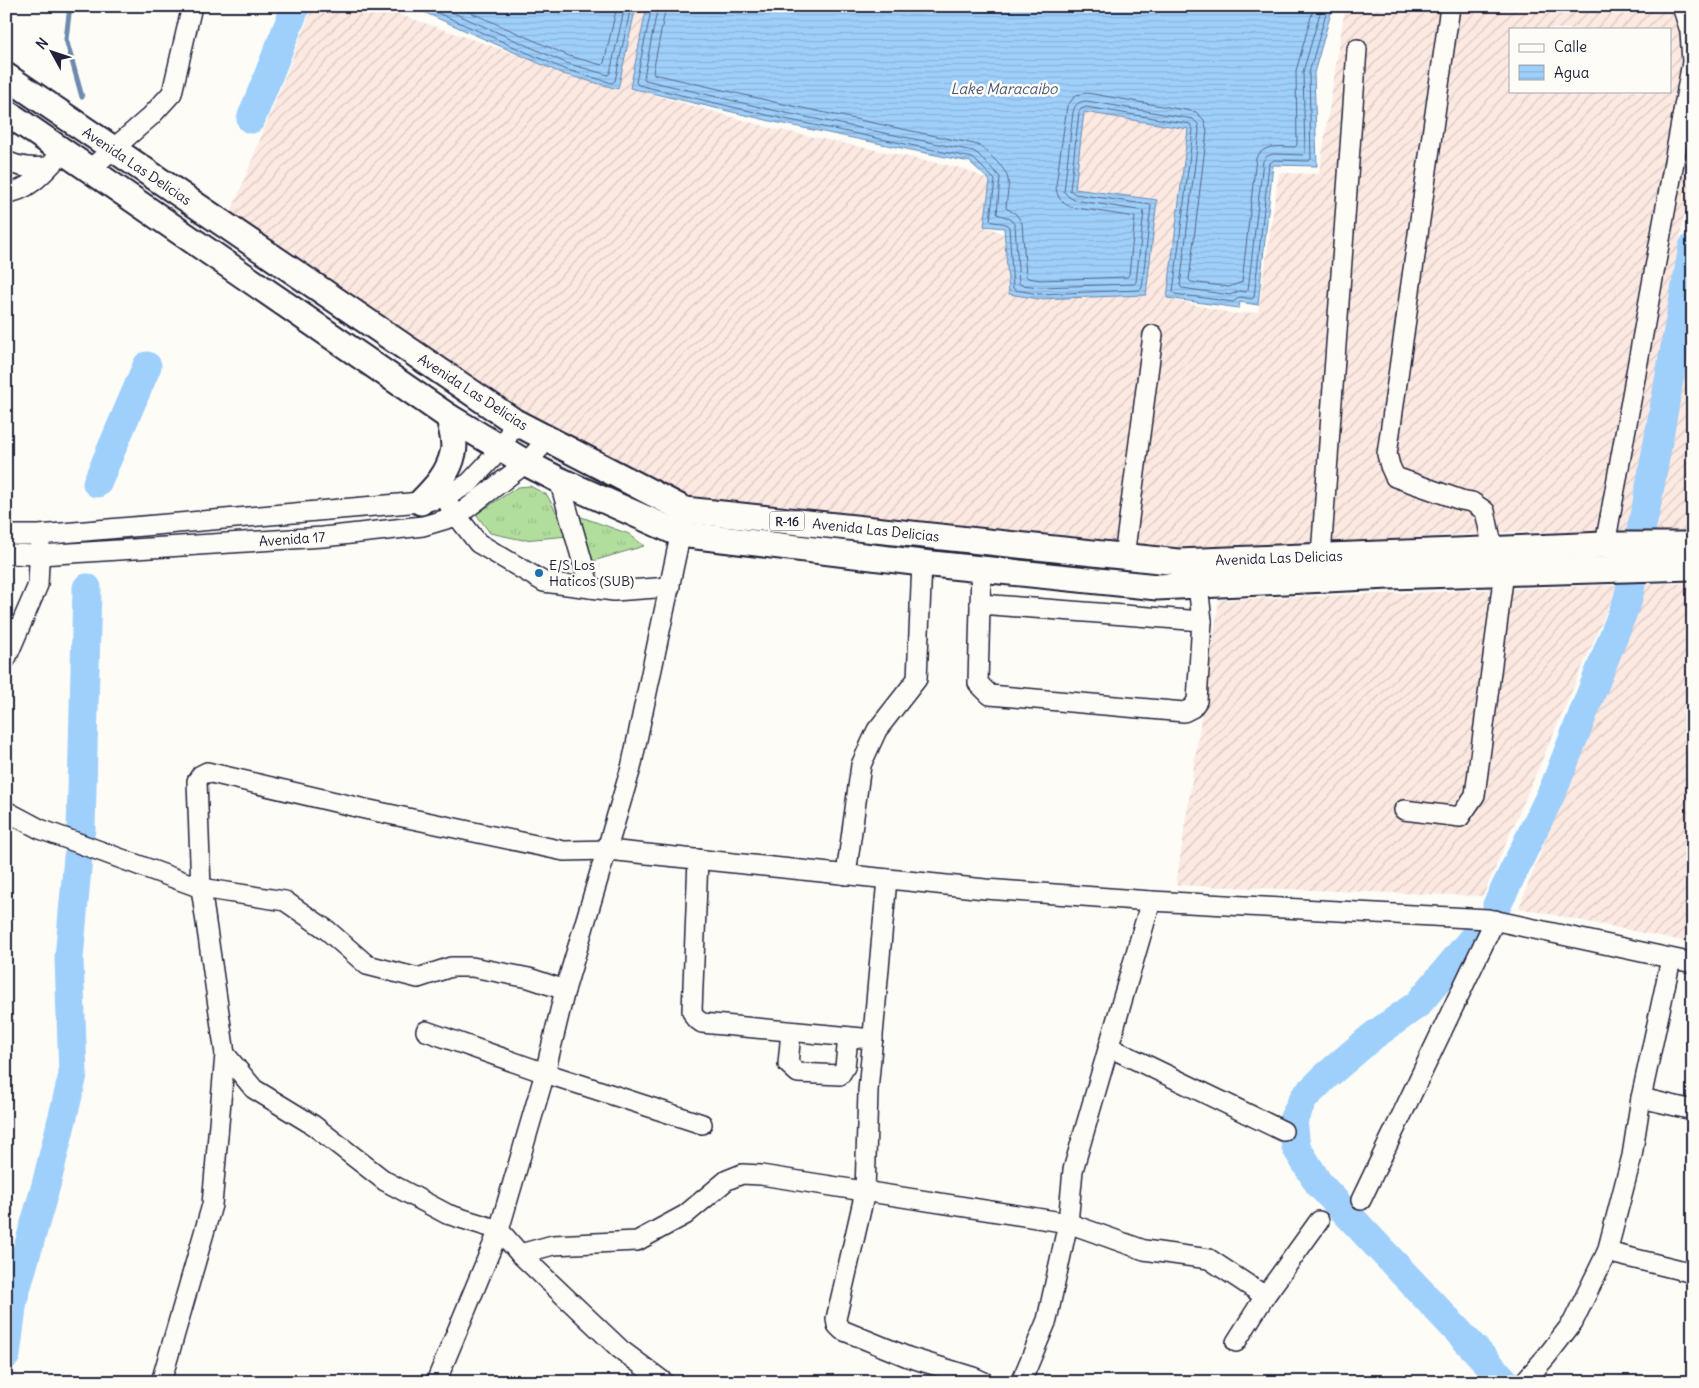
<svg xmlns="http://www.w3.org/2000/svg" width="1699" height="1388" font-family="Delius,sans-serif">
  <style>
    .industrial { fill: url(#industrial-furrows); fill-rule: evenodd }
    .grass { fill: url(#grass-tufts); stroke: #6a806c }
    .water { fill: url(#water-rules); stroke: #6d8aae }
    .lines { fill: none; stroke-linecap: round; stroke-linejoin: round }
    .shore { stroke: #546888; stroke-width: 1 }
    .stream { stroke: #6d8aae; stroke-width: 5 }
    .river { stroke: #9fd0fb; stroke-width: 29 }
    .minor-casing { stroke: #22223b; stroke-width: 22 }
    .major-casing { stroke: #22223b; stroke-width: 29 }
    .minor { stroke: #fdfcf7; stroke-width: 19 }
    .major { stroke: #fdfcf7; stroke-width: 25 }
    .poi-dot { fill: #1f6fb2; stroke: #fdfcf7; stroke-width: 2 }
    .labels { text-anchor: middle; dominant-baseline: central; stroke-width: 5; stroke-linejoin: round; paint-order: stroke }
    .shield { fill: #fdfcf7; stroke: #646373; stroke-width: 1 }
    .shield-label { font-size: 12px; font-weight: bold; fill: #22223b }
    .street-label { font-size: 14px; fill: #22223b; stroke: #fdfcf7 }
    .poi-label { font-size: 14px; fill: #22223b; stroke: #fdfcf7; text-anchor: start }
    .water-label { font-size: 15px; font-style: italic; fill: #485675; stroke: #fdfcf7 }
  </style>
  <defs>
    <pattern id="industrial-furrows" width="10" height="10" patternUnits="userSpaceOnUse" patternTransform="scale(1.25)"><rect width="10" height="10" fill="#fce9e2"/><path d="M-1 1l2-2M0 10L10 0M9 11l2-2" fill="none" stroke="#d8c8c3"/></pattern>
    <pattern id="grass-tufts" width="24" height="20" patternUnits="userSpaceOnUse" patternTransform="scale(1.25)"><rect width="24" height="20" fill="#b1de9d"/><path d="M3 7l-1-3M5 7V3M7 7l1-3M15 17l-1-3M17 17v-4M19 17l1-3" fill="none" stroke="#98be88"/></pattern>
    <pattern id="water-rules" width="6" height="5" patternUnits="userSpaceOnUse" patternTransform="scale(1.25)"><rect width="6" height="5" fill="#9fd0fb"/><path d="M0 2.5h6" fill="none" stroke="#89b2d8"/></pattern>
  </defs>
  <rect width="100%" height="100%" fill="#fdfcf7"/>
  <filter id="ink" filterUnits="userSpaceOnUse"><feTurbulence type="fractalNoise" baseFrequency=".02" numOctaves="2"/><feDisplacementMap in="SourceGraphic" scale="10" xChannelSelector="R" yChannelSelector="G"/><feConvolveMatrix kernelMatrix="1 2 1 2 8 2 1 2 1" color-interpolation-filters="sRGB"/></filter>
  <g filter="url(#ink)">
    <g class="industrial">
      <path d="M313 6H390L389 11 618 89 636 6H647L630 88 771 128 965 169 990 181 984 226 1004 234 1009 294 1075 189 1084 112 1188 129 1167 298 1234 314 1258 312 1279 173 1319 174 1345 8 1357 6H1693V198L1684 215 1632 531 1504 532 1203 551 1180 554 696 501 533 418 231 213ZM1510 29H1670V91H1510Z"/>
      <polygon points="1693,306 1693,536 1651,536"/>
      <polygon points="1693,583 1693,943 1519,908 1645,584"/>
      <polygon points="1618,585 1483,896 1176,885 1219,600"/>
    </g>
    <g class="grass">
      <polygon points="530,486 547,495 569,536 523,540 490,533 476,514 518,487"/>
      <polygon points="576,515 629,534 644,546 593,561"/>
    </g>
    <g class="water">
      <polygon points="410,6 636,6 618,89 563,74"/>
      <polygon points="647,6 1333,6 1314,73 1317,166 1273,165 1258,305 1240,302 1239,308 1167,298 1188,129 1084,112 1075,189 1157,200 1146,295 1039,299 1009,294 1004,228 984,226 990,181 970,162 779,123 630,88"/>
    </g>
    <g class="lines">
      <g class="shore">
        <polyline points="422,6 564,69 612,83 615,81 631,6"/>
        <polyline points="438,6 566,63 608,75 610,73 625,6"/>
        <polyline points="456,6 569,56 602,65 604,63 617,6"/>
        <path d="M652 6 636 82 638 85 780 118 973 158 995 180 990 220C995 225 1004 220 1009 227L1013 288 1015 290 1039 294 1139 290 1142 288 1151 205 1075 194 1070 190 1079 112 1081 109 1086 107 1190 124 1193 130 1173 292 1175 294 1233 302 1240 297 1252 299 1254 297 1269 164 1274 160 1309 161 1311 159 1309 73 1328 6"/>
        <path d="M658 6 644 77 645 80 781 112 973 151 978 154 1000 177 997 214 1009 218 1015 225 1019 283 1021 285 1040 287 1134 284 1136 282 1144 211 1074 200 1069 197 1064 192 1073 112C1075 104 1079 101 1087 101L1193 119 1198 124 1199 131 1180 286 1182 288 1230 295 1239 291 1246 292 1248 290 1263 161 1267 156 1273 154 1303 155 1305 153 1303 72 1322 6"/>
        <path d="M666 6 653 72 654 74 783 104 974 144C982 146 987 152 993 158 1014 178 1008 181 1006 208L1016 214 1022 223 1026 276 1028 278 1040 280 1127 277 1129 275 1135 217 1071 207C1061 203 1056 196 1056 185L1067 106 1076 95 1087 93 1196 112 1204 120 1207 131 1189 280 1191 282 1229 287 1242 282 1256 158C1265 143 1280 147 1295 147L1297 145 1296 71 1314 6"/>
      </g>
      <polyline class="stream" points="70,6 66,39 82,97"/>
      <g class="river">
        <polyline points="251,119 296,6"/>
        <polyline points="97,483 147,366"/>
        <polyline points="1640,535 1647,503 1693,247"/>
        <polyline points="81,830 87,588"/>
        <polyline points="1497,905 1554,788 1628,599 1632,580"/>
        <polyline points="1484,925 1418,1004 1373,1036 1325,1077 1304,1098 1293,1120 1296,1147 1319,1184 1505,1381"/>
        <polyline points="6,1355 13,1300 46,1185 73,1075 69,958 78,857"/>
      </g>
      <defs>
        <g id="minor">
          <path d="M6 161C21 168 32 168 48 167"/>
          <polyline points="89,170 151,116 172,93 192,6"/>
          <path d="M6 193C30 192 48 167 63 152"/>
          <polyline points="559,480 590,588"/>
          <polyline points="450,507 478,543 544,582 614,591 670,587"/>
          <polyline points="6,535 39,535 421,502 444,498 469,483 501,449 515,422"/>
          <polyline points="1605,545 1692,62 1690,31 1682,6"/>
          <polyline points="6,554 40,555 323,537 423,526 457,516 526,463 548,439"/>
          <polyline points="1321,556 1357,49"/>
          <polyline points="1124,557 1153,335"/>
          <polyline points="981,569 978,683 990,695 1184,712 1192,708 1197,701 1202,621 1198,585"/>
          <polyline points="980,604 1202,621"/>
          <polyline points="6,659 38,585 40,542"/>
          <polyline points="1404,810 1460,817 1475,795 1504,572 1493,549 1485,511 1472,502 1461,500 1395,477 1390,466 1387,454 1450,7"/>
          <polyline points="6,811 40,829 201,888 285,901 327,930 367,965 418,978 451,967 472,967 529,978 565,990"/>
          <polyline points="698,859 692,1011 695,1018 702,1023 873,1039"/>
          <polyline points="846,875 861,765 877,730 917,679 922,563"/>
          <polyline points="887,879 868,1091 865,1192 836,1319 837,1325 842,1330 908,1357 973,1377 984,1382"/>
          <polyline points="426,1031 545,1073 702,1124"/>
          <polyline points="791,1032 788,1064 798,1073 840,1075 845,1067 848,1037"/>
          <polyline points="1109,1047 1283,1131"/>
          <polyline points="225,1054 254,1089 313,1125 385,1181 447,1214 499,1230 520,1254 620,1349 664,1382"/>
          <polyline points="1641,1098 1693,1110"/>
          <polyline points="1361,1200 1495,920"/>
          <polyline points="1607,1252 1693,1273"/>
          <polyline points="520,1254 553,1245 637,1241 685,1215 727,1180 742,1174 761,1175 1068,1223 1144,1250 1209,1259 1265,1296 1236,1342"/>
          <polyline points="1265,1296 1319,1221"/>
          <polyline points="161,1382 212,1205 225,1054 201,888 197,781 201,775 207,772 365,809 564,851 608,850 985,889 1151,901 1488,919 1693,963"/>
          <polyline points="436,1382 499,1230 545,1073 565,990 631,768 683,522"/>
          <polyline points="1021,1382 1047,1320 1068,1223 1073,1170 1151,901"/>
          <polyline points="1524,1382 1546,1357 1573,1322 1607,1252 1632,1156 1641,1098 1671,959"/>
        </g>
        <g id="major">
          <polyline points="6,76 515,422 685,510 1178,562 1605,545 1693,545"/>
          <polyline points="6,112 449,417 526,463 559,480 680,534 922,563 1157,587 1389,576 1693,567"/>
          <path d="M421 502C435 488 449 473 453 453 456 442 451 428 449 417"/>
        </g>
      </defs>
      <use href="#minor" class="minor-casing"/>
      <use href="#major" class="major-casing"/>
      <use href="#minor" class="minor"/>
      <use href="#major" class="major"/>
    </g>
  </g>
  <circle class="poi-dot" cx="539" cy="573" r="5"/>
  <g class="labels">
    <rect class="shield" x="769.5" y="511.5" width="35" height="19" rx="4"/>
    <g class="shield-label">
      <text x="787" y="521">R-16</text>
    </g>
    <g class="street-label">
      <text transform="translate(137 166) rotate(34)">Avenida Las Delicias</text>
      <text transform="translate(473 392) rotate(33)">Avenida Las Delicias</text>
      <text transform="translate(876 530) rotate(6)">Avenida Las Delicias</text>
      <text transform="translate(292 539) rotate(-4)">Avenida 17</text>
      <text transform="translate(1279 558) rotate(-2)">Avenida Las Delicias</text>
    </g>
    <g class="poi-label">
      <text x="549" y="565">E/S Los<tspan x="549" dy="16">Haticos (SUB)</tspan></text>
    </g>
    <g class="water-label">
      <text x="1004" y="88">Lake Maracaibo</text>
    </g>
  </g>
  <rect width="1699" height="1388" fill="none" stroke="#fdfcf7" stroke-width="25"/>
  <rect x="12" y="12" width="1674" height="1363" fill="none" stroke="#22223b" stroke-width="2" filter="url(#ink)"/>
  <rect x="1509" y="28" width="162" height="65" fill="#fdfcf7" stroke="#a5a5ac"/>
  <rect x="1519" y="44" width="25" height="8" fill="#fdfcf7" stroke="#a5a5ac"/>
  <text x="1554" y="52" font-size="15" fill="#22223b">Calle</text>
  <rect x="1519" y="65" width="25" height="15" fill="url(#water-rules)" stroke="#a5a5ac"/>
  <text x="1554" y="78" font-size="15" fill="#22223b">Agua</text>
  <g transform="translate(52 52) rotate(310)" stroke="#fdfcf7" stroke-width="4" paint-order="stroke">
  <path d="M0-4L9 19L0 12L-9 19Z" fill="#22223b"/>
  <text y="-8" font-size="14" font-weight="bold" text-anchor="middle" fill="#22223b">N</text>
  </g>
</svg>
